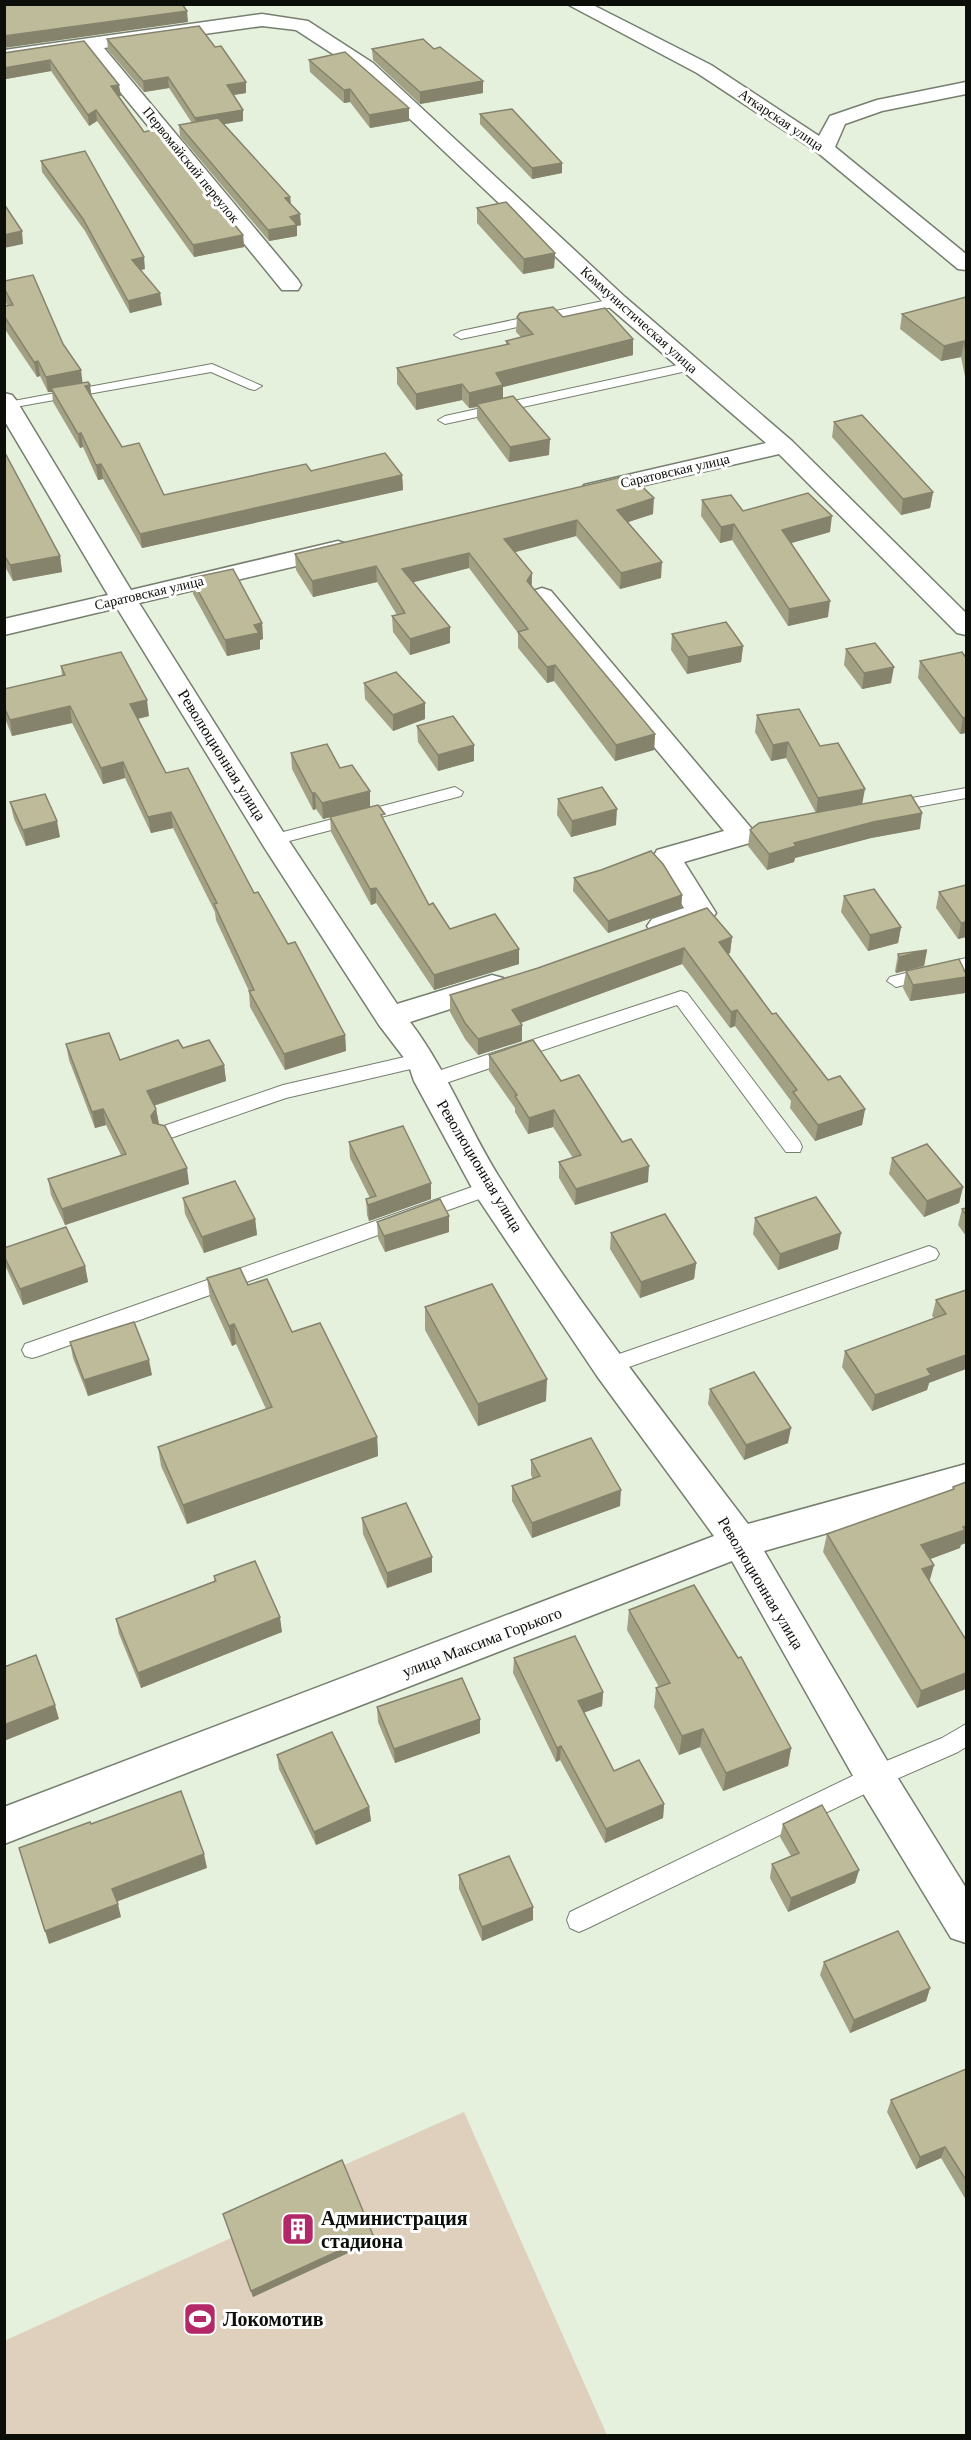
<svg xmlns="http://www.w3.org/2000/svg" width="971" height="2440" font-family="Georgia,serif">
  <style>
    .green { fill: #ded0bc }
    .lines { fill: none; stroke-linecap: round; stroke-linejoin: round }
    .lane-casing { stroke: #767f6f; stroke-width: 2 }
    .street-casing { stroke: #767f6f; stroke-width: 3 }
    .lane { fill: #fff; fill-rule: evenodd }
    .street { fill: #fff; fill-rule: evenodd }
    .wall { fill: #a3a184 }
    .shaded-wall { fill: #85836c }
    .building { fill: #bebb9a; stroke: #85836c; stroke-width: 1.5 }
    .labels { text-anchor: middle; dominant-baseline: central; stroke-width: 6; stroke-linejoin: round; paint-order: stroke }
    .far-street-label { font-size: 14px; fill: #0c0f09; stroke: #fff }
    .street-label { font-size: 16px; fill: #0c0f09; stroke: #fff }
    .near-poi-label { font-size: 20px; font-weight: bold; fill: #0c0f09; stroke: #fff; text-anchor: start }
  </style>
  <rect width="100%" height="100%" fill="#e5f0dd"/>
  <polygon class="green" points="464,2112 607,2435 5,2435 4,2341 231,2238 342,2166"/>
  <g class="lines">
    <defs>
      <g id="lane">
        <polygon points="617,298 622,299 622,305 461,339 454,335 461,331"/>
        <polygon points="691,362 696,363 696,369 445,424 438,420 445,416"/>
        <polygon points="212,364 262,386 255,390 250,389 211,372 4,409 4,403 8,402"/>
        <polygon points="455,787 463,792 461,796 274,845 266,840 268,836"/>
        <polygon points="966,788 966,798 890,812 882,807 890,802"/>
        <polygon points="966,958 966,970 896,987 887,981 890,977"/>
        <polygon points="681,991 687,993 800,1142 802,1147 800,1152 786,1152 677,1005 437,1086 423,1086 421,1081 423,1076"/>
        <polygon points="422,1053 428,1055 431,1060 428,1065 286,1098 165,1140 158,1138 156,1133 158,1128 283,1085"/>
        <polygon points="489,1181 496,1183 499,1188 496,1193 39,1356 32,1358 25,1356 22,1350 25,1344"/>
        <polygon points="929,1246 936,1249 939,1254 936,1259 609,1374 602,1372 599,1366 602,1360"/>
        <polygon points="966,1724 966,1747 958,1752 883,1785 588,1928 579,1932 570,1928 567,1920 570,1912 867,1769 942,1738"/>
      </g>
      <g id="street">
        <polygon points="567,4 591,4 711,65 819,136 830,116 877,100 966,82 966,94 882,111 845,124 835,147 966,254 966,270 958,269 817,152 697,73"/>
        <polygon points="262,14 308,21 373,63 625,297 792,441 966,613 966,635 957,633 779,454 593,497 584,495 581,490 584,485 766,443 609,307 359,71 296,30 262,26 104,48 298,280 301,285 298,290 282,290 86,50 4,62 4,50"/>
        <path d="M4 393 12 395 16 400 131 590 338 541 347 544 351 549 347 554 139 603 285 835 397 1004 492 975 503 978 507 985 503 992 410 1022C447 1070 468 1128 501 1180 575 1300 663 1412 748 1524L966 1464V1494L764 1551 889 1764 966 1888V1943L951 1938 861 1790 732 1561 4 1844V1807L714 1536 597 1376 477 1197 414 1081 408 1063 379 1025 264 847 117 608 4 635V619L108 595 4 420Z"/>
        <polygon points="542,588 551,591 757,835 753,842 684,862 716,913 711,920 662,936 652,933 647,926 652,919 684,908 653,857 657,850 724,831 533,601 529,596 533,591"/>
      </g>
    </defs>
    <use href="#lane" class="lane-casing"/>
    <use href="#street" class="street-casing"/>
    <use href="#lane" class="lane"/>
    <use href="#street" class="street"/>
  </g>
  <g class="wall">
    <polygon points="107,39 215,47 246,82 246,93 233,95 243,121 224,124 290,197 291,204 301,225 297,226 297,236 269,241 180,136 179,125 192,123 169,88 144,92 108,50"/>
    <polygon points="84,41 121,96 119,96 144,132 243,235 244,247 194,257 97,121 89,126 51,71 6,79 4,77 4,53"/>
    <polygon points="372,49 483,93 420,104 373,60"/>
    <polygon points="309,60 409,121 370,128 350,102 344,103 310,72"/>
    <polygon points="480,114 562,173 532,179 480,124"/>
    <polygon points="41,161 145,269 141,270 162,305 130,313 85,231 42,172"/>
    <polygon points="477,208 555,253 554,268 523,274 477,223"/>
    <polygon points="4,281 63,344 83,383 122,447 164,495 311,471 402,475 403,490 142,548 103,479 98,480 83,447 80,448 53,402 52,392 48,392 40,376 37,377 4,328 4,306 8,306 4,299"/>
    <polygon points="966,297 966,381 961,357 941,361 900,329 902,314"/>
    <polygon points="517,317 563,317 633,355 503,387 503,398 549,455 509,462 477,419 477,407 469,408 462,400 416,410 397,384 397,368 506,345 506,341 521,337 516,332"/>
    <polygon points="834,422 933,492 930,508 901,515 832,437"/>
    <polygon points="4,451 60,556 62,572 13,581 4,565"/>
    <polygon points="630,475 653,514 628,522 661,578 620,589 576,536 515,552 532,573 532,586 655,734 654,750 615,761 554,681 547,683 518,648 518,633 469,568 413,582 450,627 450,643 410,655 393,632 392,616 397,615 377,582 313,597 296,570 295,554"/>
    <polygon points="702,500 830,532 791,543 828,617 788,626 732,540 720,543 701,516"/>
    <polygon points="191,578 262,623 263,639 260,640 260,649 227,656 193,594"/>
    <polygon points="672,634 743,646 741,662 687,674 671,650"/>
    <polygon points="846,649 891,683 862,689 844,665"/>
    <polygon points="966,658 966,733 960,734 918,678 920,661"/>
    <polygon points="61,666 149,716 138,719 166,773 254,893 288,944 345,1035 346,1051 285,1070 250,1007 249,991 216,920 215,912 173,828 151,833 125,778 103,784 72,723 12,736 4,716 4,689 62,676"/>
    <polygon points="364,683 425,719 393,731 365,699"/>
    <polygon points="757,715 820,746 862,804 920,829 871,838 795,858 794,862 767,870 748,846 750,830 816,813 786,758 771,761 755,732"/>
    <polygon points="417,726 474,761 438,771 418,742"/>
    <polygon points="291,753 340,768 370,807 385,822 429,905 450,929 519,949 519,964 434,990 376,903 371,905 331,832 330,817 323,819 316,809 313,810 292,769"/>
    <polygon points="558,799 616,825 571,837 557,815"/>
    <polygon points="10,802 60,837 26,846 14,819"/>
    <polygon points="574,878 682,895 681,908 608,933 573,891"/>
    <polygon points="966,885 966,937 958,939 936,908 939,892"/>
    <polygon points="844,896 901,927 898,943 868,951 841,912"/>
    <polygon points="732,937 730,953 728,954 772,1014 828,1080 865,1109 862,1125 815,1141 790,1108 791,1101 735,1026 730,1028 682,964 521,1023 522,1025 522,1041 478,1055 465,1039 450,1012 450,995"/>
    <polygon points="927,950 924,966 896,973 895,971 898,954"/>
    <polygon points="906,971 965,993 910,1001 903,988"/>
    <polygon points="66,1044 120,1060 183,1048 224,1065 226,1081 154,1106 156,1109 159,1124 189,1184 65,1225 51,1195 48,1179 121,1155 106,1125 95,1128 69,1060"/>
    <polygon points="489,1055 561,1081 648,1182 575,1205 559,1178 559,1162 573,1158 553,1127 528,1134 515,1112 515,1108 489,1071"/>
    <polygon points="349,1142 431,1199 369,1221 367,1215 366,1199 370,1198 350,1158"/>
    <polygon points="892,1158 963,1187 959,1203 924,1217 889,1174"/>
    <polygon points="183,1198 255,1219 257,1235 204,1253 185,1214"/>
    <polygon points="966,1208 966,1236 958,1225 962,1209"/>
    <polygon points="755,1218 838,1249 778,1270 753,1234"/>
    <polygon points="377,1222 449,1232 385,1252 378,1238"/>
    <polygon points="611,1233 696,1263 694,1279 640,1298 610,1249"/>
    <polygon points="4,1248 85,1266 88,1282 23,1305 5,1265"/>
    <polygon points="207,1278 248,1285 292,1332 377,1437 378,1456 187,1524 161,1466 158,1447 266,1409 236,1344 232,1346 210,1298"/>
    <polygon points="966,1290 929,1383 927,1390 872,1411 842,1367 845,1351 934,1318 932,1316 936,1300"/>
    <polygon points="425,1307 546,1401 478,1426 425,1330"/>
    <polygon points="70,1342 152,1375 88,1396 73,1358"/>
    <polygon points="710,1389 788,1443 744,1460 708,1404"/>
    <polygon points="531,1460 620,1506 532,1538 512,1501 512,1486 533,1479 531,1475"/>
    <polygon points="966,1482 960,1548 930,1559 934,1565 929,1581 966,1640 917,1708 823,1552 827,1534 952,1490 953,1487"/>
    <polygon points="362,1518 432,1557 432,1572 387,1588 363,1534"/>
    <polygon points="214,1576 282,1632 141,1688 119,1634 116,1619 214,1581"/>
    <polygon points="629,1610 791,1748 788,1766 723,1791 700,1747 679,1755 654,1707 656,1688 659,1687 627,1630"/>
    <polygon points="514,1658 603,1692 602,1706 584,1712 614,1771 664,1804 663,1818 605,1843 560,1760 556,1762 513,1673"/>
    <polygon points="377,1707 480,1733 395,1763 378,1722"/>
    <polygon points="277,1755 369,1807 371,1821 316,1845 279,1769"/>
    <polygon points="783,1824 859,1870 855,1883 788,1912 770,1878 772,1864 791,1856 780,1837"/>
    <polygon points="459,1875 533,1907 533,1920 482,1941 459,1889"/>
    <polygon points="824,1962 930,1988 926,2001 850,2033 820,1975"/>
    <polygon points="966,2069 966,2200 941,2158 916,2169 887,2112 891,2100"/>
    <polygon points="223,2214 374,2241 253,2297"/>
  </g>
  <g class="shaded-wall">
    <polygon points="187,11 188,22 4,48 4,36"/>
    <polygon points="50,60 51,71 6,79 4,68"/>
    <polygon points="168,77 169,88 144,92 143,81"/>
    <polygon points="483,81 483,93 420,104 420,92"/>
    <polygon points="246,82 246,93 227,96 227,85"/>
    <polygon points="119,85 121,96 113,97 111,86"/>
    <polygon points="350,89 350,102 344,103 344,90"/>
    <polygon points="409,108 409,121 370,128 369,115"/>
    <polygon points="96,110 97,121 89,126 88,115"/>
    <polygon points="243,110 243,121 196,129 195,118"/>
    <polygon points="562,163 562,173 532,179 532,168"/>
    <polygon points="290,197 291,208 285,198"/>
    <polygon points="300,214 301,225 297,226 297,236 269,241 268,230 290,217"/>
    <polygon points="22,231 23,244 4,248 4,235"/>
    <polygon points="243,235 244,247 194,257 193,245"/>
    <polygon points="555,253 554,268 523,274 524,259"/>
    <polygon points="144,257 145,269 134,271 132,260"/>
    <polygon points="160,293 162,305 130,313 128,301"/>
    <polygon points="633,339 633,355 503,387 503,401 477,404 477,407 469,408 469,393 496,373"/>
    <polygon points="964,341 961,357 941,361 944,346"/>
    <polygon points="38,361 40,376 37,377 34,362"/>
    <polygon points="81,370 83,386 51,388 52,392 48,392 46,377"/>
    <polygon points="462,384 462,400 416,410 416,394"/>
    <polygon points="90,385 92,399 85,386"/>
    <polygon points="81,433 83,447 80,448 78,434"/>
    <polygon points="550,439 549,455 509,462 510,447"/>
    <polygon points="101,464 103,479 98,480 96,465"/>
    <polygon points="402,475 403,490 142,548 140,534"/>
    <polygon points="933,492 930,508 901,515 903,499"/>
    <polygon points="654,498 653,514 616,526 617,510"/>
    <polygon points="832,516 830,532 781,546 782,530"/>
    <polygon points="577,520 576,536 504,555 504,539"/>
    <polygon points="734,524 732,540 720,543 721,527"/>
    <polygon points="469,553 469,568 403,585 402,569"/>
    <polygon points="60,556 62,572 13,581 10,565"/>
    <polygon points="662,562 661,578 620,589 621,573"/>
    <polygon points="376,566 377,582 313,597 312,581"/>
    <polygon points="532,573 531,589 527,581"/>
    <polygon points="830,601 828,617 788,626 789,609"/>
    <polygon points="262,623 263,639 260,640 260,649 227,656 225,640 254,625"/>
    <polygon points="450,627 450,643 410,655 410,639"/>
    <polygon points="743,646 741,662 687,674 688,657"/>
    <polygon points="555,665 554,681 547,683 547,667"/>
    <polygon points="894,667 891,683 862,689 864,673"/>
    <polygon points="147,700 149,716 132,720 130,704"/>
    <polygon points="425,703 425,719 393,731 393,715"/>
    <polygon points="70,706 72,723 12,736 10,720"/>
    <polygon points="966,717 966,733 960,734 963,718"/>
    <polygon points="655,734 654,750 615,761 616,745"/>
    <polygon points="788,742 786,758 771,761 773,745"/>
    <polygon points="474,745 474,761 438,771 438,755"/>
    <polygon points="123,762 125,778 103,784 101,768"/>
    <polygon points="865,789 862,805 816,814 818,798"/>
    <polygon points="370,791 370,807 323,819 322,803"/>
    <polygon points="312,793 315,793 316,809 313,810"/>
    <polygon points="617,809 616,825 571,837 572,821"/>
    <polygon points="171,812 173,828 151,833 148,817"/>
    <polygon points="922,813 920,829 871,838 795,858 794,862 767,870 769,854 794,843 873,822"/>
    <polygon points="57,821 60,837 26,846 23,830"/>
    <polygon points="376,888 376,903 371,905 370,889"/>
    <polygon points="682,895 681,908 608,933 608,921"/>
    <polygon points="966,922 966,937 958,939 961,923"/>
    <polygon points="901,927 898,943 868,951 870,935"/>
    <polygon points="732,937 730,953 717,958 719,942"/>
    <polygon points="684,948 682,964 512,1026 512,1010"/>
    <polygon points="519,949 519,964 434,990 434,975"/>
    <polygon points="927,950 924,966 896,973 899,957"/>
    <polygon points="966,977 966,983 965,993 910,1001 913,985"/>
    <polygon points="737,1010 735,1026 730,1028 731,1012"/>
    <polygon points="522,1025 522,1041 478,1055 478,1039"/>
    <polygon points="345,1035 346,1051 285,1070 284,1054"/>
    <polygon points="224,1065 226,1081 149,1107 147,1091"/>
    <polygon points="103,1109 106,1125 95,1128 92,1112"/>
    <polygon points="156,1109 159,1125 154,1132 151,1116"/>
    <polygon points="865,1109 862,1125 815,1141 818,1125"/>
    <polygon points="554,1110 553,1127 528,1134 529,1118"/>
    <polygon points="649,1166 648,1182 575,1205 576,1189"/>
    <polygon points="187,1168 189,1184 65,1225 62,1209"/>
    <polygon points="431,1183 431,1199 369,1221 368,1205"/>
    <polygon points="963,1187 959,1203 924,1217 927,1201"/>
    <polygon points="449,1216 449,1232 385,1252 384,1236"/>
    <polygon points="255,1219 257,1235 204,1253 202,1237"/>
    <polygon points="841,1233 838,1249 778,1270 780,1254"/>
    <polygon points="696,1263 694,1279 640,1298 641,1282"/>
    <polygon points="85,1266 88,1282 23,1305 20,1289"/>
    <polygon points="234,1324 236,1344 232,1346 229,1326"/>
    <polygon points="966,1355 966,1369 929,1383 927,1390 872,1411 875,1395 927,1369"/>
    <polygon points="149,1360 152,1375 88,1396 84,1380"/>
    <polygon points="547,1379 546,1401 478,1426 478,1404"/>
    <polygon points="791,1428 788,1443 744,1460 746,1445"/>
    <polygon points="377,1437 378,1456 187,1524 183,1505"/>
    <polygon points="621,1490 620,1506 532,1538 532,1523"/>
    <polygon points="966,1526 966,1543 961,1545 960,1548 917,1564 921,1545"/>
    <polygon points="432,1557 432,1572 387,1588 387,1573"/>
    <polygon points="934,1565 929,1583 922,1569"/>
    <polygon points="280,1617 282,1632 141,1688 138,1673"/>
    <polygon points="966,1673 966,1689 917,1708 921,1691"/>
    <polygon points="603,1692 602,1706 578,1715 578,1701"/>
    <polygon points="55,1705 59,1719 4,1741 4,1725"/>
    <polygon points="480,1719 480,1733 395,1763 394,1749"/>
    <polygon points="703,1729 700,1747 679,1755 682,1736"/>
    <polygon points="561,1746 560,1760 556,1762 557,1748"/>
    <polygon points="791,1748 788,1766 723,1791 726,1773"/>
    <polygon points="664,1804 663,1818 605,1843 606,1829"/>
    <polygon points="369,1807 371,1821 316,1845 314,1832"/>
    <polygon points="204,1854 207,1868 116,1902 112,1889"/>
    <polygon points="859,1870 855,1883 788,1912 791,1898"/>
    <polygon points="118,1904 121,1917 49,1944 45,1931"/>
    <polygon points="533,1907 533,1920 482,1941 482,1927"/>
    <polygon points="930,1988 926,2001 850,2033 854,2020"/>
    <polygon points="945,2147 941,2158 916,2169 920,2157"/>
    <polygon points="373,2235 374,2241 253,2297 251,2291"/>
  </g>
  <g class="building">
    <polygon points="9,4 182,4 187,11 4,36 4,5"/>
    <polygon points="199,26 215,47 221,46 246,82 227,85 243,110 195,118 168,77 143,81 107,39"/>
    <polygon points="423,39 434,49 440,47 483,81 420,92 372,49"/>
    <polygon points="84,41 119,85 111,86 144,132 156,129 243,235 193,245 96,110 88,115 50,60 4,68 4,53"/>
    <polygon points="345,52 409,108 369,115 350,89 344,90 309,60"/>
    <polygon points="512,109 562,163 532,168 480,114"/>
    <polygon points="218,118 290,197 285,198 300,214 290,217 297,225 268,230 179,125"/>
    <polygon points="85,151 144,257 132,260 160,293 128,301 83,219 41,161"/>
    <polygon points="506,202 555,253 524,259 477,208"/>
    <polygon points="4,204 22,231 4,235"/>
    <polygon points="33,275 63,344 81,370 46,377 38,361 34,362 4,316 4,306 13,305 4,288 4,281"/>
    <polygon points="966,297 966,354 964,341 944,346 902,314"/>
    <polygon points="553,307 563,317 605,308 633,339 496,373 503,385 469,393 462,384 416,394 397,368 509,344 506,341 533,334 517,317 520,313"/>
    <polygon points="88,382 90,385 85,386 122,447 139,443 164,495 306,464 311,471 385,453 402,475 140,534 101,464 96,465 81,433 78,434 51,388"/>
    <polygon points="513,396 550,439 510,447 477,404"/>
    <polygon points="862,415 933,492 903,499 834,422"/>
    <polygon points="4,451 60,556 10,565 4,555"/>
    <polygon points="630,475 654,498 617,510 662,562 621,573 577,520 504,539 532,573 527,581 655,734 616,745 555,665 547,667 518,632 528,629 469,553 402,569 450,627 410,639 392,616 405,613 376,566 312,581 295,554"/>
    <polygon points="808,493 832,516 782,530 830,601 789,609 734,524 721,527 702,500 731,495 743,511"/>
    <polygon points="233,569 262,623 254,625 259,633 225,640 191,578"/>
    <polygon points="726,622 743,646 688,657 672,634"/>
    <polygon points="875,643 894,667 864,673 846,649"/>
    <polygon points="121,652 147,700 130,704 166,773 188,768 254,893 258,892 288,944 295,942 345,1035 284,1054 249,991 254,990 214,904 217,903 171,812 148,817 123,762 101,768 70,706 10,720 4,707 4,689 65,675 61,666"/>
    <polygon points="962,652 966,658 966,717 963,718 920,661"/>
    <polygon points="396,672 425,703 393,715 364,683"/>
    <polygon points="799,709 820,746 838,743 865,789 818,798 788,742 773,745 757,715"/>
    <polygon points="453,716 474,745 438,755 417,726"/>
    <polygon points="327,744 340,768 352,765 370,791 322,803 315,793 312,793 291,753"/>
    <polygon points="602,787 617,809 572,821 558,799"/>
    <polygon points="45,794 57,821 23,830 10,802"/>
    <polygon points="911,795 922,813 873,822 794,843 796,846 769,854 750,830 759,823"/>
    <polygon points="378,805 385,814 381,815 429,905 433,903 450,929 495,914 519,949 434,975 376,888 370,889 330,817"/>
    <polygon points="651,851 663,864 682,895 608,921 574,878 601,870"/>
    <polygon points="966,885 966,922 961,923 939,892"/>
    <polygon points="874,889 901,927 870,935 844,896"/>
    <polygon points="707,908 732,937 719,942 772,1014 776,1013 828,1080 840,1076 865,1109 818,1125 793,1092 797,1090 737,1010 731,1012 684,948 512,1010 522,1025 478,1039 465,1023 450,995 538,968"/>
    <polygon points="927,950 899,957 898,954"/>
    <polygon points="959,959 966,974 966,977 913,985 906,971"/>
    <polygon points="109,1033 120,1060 178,1040 183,1048 209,1040 224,1065 147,1091 156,1109 151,1116 153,1123 165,1126 187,1168 62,1209 48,1179 126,1154 103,1109 92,1112 66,1044"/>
    <polygon points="533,1040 561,1081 579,1075 622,1142 631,1139 649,1166 576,1189 559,1162 581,1155 554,1110 529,1118 515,1096 517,1095 489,1055"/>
    <polygon points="403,1126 431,1183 368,1205 366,1199 376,1196 349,1142"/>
    <polygon points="927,1144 963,1187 927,1201 892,1158"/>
    <polygon points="235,1181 255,1219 202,1237 183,1198"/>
    <polygon points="816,1197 841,1233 780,1254 755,1218"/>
    <polygon points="440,1199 449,1216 384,1236 377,1222"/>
    <polygon points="966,1208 966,1215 962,1209"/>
    <polygon points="665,1214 696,1263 641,1282 611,1233"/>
    <polygon points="66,1227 85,1266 20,1289 4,1256 4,1248"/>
    <polygon points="240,1268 248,1285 267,1279 292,1332 320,1323 377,1437 183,1505 158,1447 272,1407 234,1324 229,1326 207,1278"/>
    <polygon points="492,1284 547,1379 478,1404 425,1307"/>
    <polygon points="966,1290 966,1355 927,1369 931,1375 875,1395 845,1351 946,1314 936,1300"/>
    <polygon points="134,1322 149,1360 84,1380 70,1342"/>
    <polygon points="754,1372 791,1428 746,1445 710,1389"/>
    <polygon points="591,1438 621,1490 532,1523 512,1486 540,1476 531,1460"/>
    <polygon points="966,1482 966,1526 963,1527 965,1530 921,1545 934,1565 922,1569 966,1640 966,1673 921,1691 827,1534 954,1489 953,1487"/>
    <polygon points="406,1503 432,1557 387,1573 362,1518"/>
    <polygon points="255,1561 280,1617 138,1673 116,1619 216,1581 214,1576"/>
    <polygon points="694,1585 738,1658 741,1657 791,1748 726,1773 703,1729 682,1736 656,1688 670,1683 629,1610"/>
    <polygon points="575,1636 603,1692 578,1701 614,1771 639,1760 664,1804 606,1829 561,1746 557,1748 514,1658"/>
    <polygon points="36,1655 55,1705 4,1725 4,1667"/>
    <polygon points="462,1678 480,1719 394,1749 377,1707"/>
    <polygon points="332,1732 369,1807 314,1832 277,1755"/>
    <polygon points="181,1791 204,1854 112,1889 118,1904 45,1931 19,1848 90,1822 91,1824"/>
    <polygon points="822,1805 859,1870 791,1898 772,1864 799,1853 783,1824"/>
    <polygon points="509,1856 533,1907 482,1927 459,1875"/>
    <polygon points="898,1931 930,1988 854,2020 824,1962"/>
    <polygon points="966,2069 966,2180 945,2147 920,2157 891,2100"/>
    <polygon points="342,2160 373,2235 251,2291 223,2214"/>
  </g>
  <defs>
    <symbol id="building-square" viewBox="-11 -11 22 22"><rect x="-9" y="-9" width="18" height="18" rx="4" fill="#b32967" stroke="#fff"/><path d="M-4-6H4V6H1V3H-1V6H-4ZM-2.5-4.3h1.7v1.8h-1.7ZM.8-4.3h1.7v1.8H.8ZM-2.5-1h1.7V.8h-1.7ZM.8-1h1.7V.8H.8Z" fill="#fff"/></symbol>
    <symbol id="stadium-square" viewBox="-11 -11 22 22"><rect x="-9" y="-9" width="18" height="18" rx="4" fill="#b32967" stroke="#fff"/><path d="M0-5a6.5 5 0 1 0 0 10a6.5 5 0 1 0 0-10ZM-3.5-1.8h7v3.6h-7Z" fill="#fff"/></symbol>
  </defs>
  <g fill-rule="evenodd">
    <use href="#building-square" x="279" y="2210" width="38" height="38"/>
    <use href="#stadium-square" x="181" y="2300" width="38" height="38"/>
  </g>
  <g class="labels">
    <g class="far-street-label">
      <text transform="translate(781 120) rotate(34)">Аткарская улица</text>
      <text transform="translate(191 165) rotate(51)">Первомайский переулок</text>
      <text transform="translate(639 320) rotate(42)">Коммунистическая улица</text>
      <text transform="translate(675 471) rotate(-13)">Саратовская улица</text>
      <text transform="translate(149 593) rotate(-13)">Саратовская улица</text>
    </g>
    <g class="street-label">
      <text transform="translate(222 755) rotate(58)">Революционная улица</text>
      <text transform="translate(480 1166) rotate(59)">Революционная улица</text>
      <text transform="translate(761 1583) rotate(59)">Революционная улица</text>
      <text transform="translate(482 1642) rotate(-21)">улица Максима Горького</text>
    </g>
    <g class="near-poi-label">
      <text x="321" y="2218">Администрация<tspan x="321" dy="23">стадиона</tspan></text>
      <text x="223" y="2319">Локомотив</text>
    </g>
  </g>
  <rect width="971" height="2440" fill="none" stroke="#0c0f09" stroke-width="12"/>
</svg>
